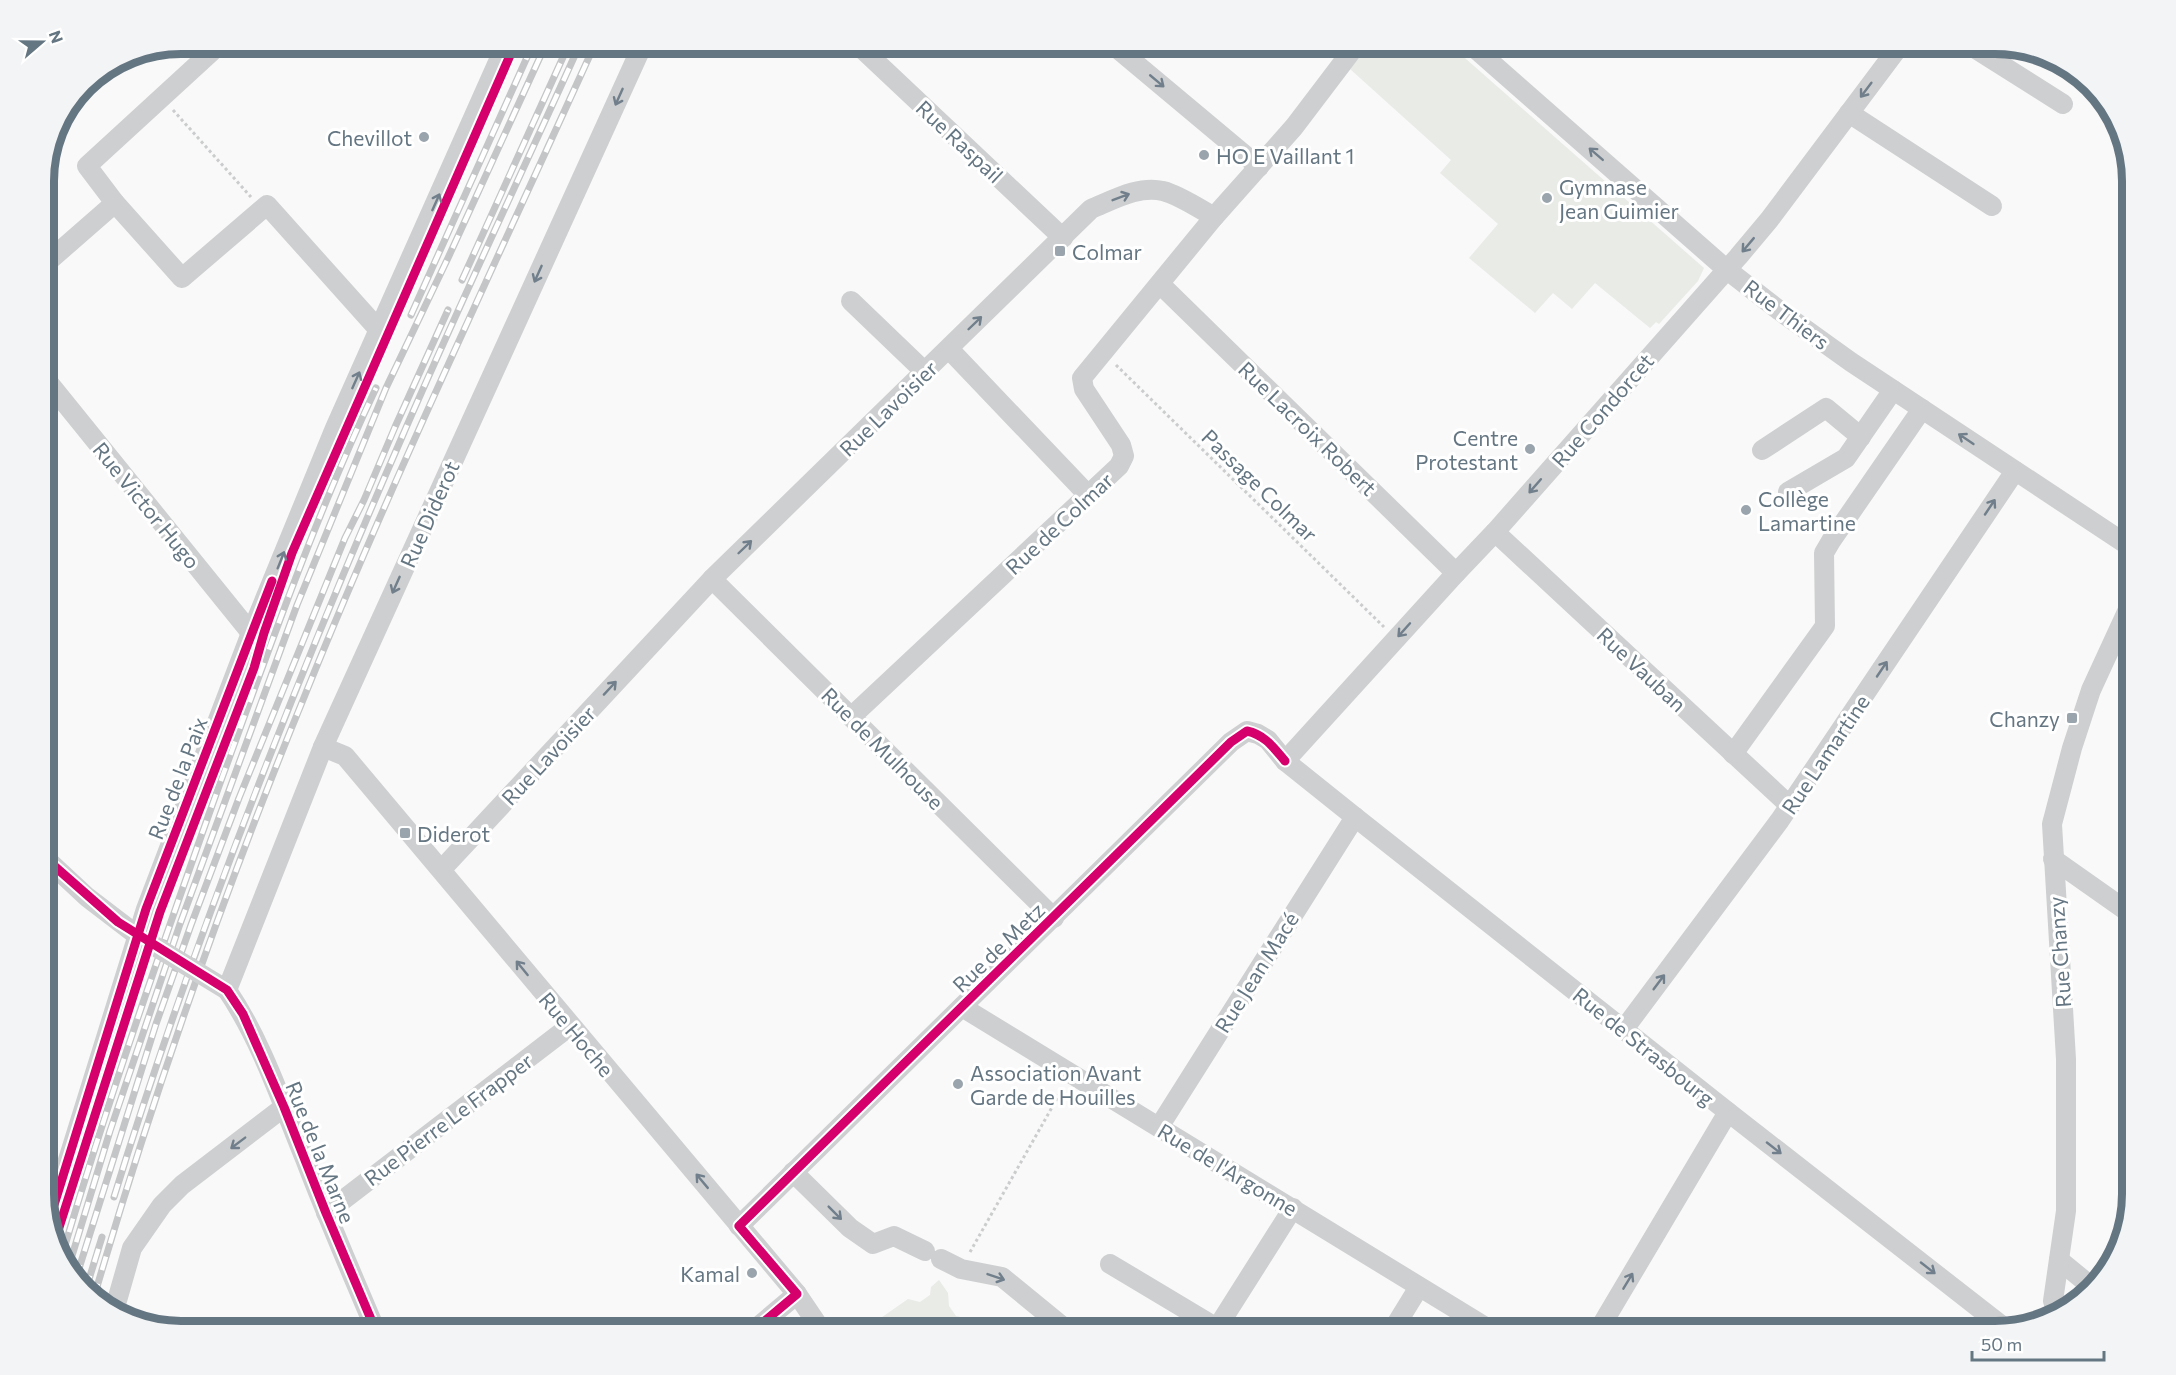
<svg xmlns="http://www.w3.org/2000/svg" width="2176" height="1375" font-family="Commissioner,sans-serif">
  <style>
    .green { fill: #e8ebe6 }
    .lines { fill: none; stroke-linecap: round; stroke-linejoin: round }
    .path { stroke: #cbcccd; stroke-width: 3; stroke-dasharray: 3 3; stroke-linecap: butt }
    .minor { stroke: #cecfd0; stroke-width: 20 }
    .rail-casing { stroke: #c3c5c6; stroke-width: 7 }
    .rail { stroke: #fff; stroke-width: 4.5; stroke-dasharray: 14; stroke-linecap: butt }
    .minor-bridge { stroke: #cecfd0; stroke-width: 20 }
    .cycleway-casing { stroke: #fff; stroke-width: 13 }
    .cycleway { stroke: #d6006c; stroke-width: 9 }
    .oneway { stroke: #707f8b }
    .poi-dot { fill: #99a4ac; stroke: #fff; stroke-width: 2 }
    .labels { text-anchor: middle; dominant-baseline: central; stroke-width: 6; stroke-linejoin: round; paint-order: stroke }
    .poi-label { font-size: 21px; fill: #657683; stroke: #fff; text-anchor: start }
    .street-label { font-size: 21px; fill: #657683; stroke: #fff }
    .rim { fill: none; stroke: #657683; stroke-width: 8 }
  </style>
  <rect width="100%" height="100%" fill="#f9f9f9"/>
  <g class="green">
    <polygon points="1370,44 1449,44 1704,268 1698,281 1659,324 1656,322 1650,328 1595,283 1572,309 1553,293 1535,313 1469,258 1498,224 1440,173 1451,160 1350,69"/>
    <polygon points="939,1280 948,1293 949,1306 956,1316 966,1318 977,1331 881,1331 878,1320 908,1299 920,1302 930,1295 931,1287"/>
  </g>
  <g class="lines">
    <g class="path">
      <polyline points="173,110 251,197"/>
      <polyline points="1116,365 1384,627"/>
      <polyline points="970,1252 1063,1088"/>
    </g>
    <g class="minor">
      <polyline points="220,44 87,166 115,203 182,278 267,205 379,330"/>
      <polyline points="857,44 1063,238"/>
      <polyline points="1112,44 1259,167"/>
      <polyline points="1470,44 1726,269 1780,311 1851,362 2132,548"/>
      <polyline points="1968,44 2063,104"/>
      <polyline points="1849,113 1992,206"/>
      <polyline points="44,265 115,203"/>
      <polyline points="1160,284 1456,573"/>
      <polyline points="851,301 925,372"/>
      <polyline points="949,349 1089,496"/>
      <polyline points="44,377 251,633"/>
      <polyline points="1762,450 1826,408 1861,437"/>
      <polyline points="1788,492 1846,458 1893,390"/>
      <polyline points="1495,532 1790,806"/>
      <polyline points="712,579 1054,918"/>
      <polyline points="851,717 1119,466 1124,456 1121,445 1084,389 1082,378 1214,217 1294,127 1357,44"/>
      <polyline points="323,747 345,756 797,1294 822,1331"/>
      <polyline points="1733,754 1825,626 1824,553 1831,541 1922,409"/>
      <polyline points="1285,761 1456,573 1495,532 1738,257 1769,220 1901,44"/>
      <polyline points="44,857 87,897 138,936"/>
      <polyline points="2053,859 2124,909 2132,912"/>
      <path d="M442 869 712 579 1091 209C1113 200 1139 185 1163 191 1179 195 1200 209 1214 217"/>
      <polyline points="962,1007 1492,1331"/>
      <polyline points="1624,1029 1780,820 2015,471"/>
      <polyline points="1159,1127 1355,817"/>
      <polyline points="793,1172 850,1228 873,1244 894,1236 925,1251"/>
      <polyline points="326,1213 570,1026"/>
      <polyline points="49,1221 146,909 251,633 335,428 506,44"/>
      <polyline points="739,1226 1231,742 1247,731 1258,734 1268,740 1285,761 1355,817 1728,1112 2006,1329"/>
      <polyline points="941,1259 961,1269 1002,1277 1068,1331"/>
      <polyline points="2059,1260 2092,1287"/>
      <polyline points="1110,1264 1222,1331"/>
      <polyline points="114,1311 132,1248 162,1205 182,1185 284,1107"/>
      <polyline points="2058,1315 2053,1301 2066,1211 2066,1059 2052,824 2072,748 2091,690 2132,601"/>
      <polyline points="1217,1328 1293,1208"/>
      <path d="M376 1331C352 1274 327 1217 305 1159 282 1103 261 1040 227 990L323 747 643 44"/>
      <polyline points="753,1331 797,1294"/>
      <polyline points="1392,1331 1419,1287"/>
      <polyline points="1598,1331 1728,1112"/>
    </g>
    <defs>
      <g id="rail">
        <polyline points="462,280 569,44"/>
        <polyline points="411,315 533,44"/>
        <path d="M114 1197C194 938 294 685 402 437 459 305 521 175 580 44"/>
        <path d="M61 1259C108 1099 163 943 219 786 268 652 315 517 376 388"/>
        <polyline points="68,1269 110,1131 180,924 297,605 386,388 448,258 546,44"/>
        <polyline points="76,1278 156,1024 191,925 239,798 345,538 364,500 395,427 448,310"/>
        <polyline points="86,1289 102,1237"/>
        <path d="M94 1297C154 1092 224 892 305 695 394 475 497 260 595 44"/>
      </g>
    </defs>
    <use href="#rail" class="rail-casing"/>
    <use href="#rail" class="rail"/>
    <polyline class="minor-bridge" points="138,936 227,990"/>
    <defs>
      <g id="cycleway">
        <polyline points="44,857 118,922 227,990 243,1014 284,1107 326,1213 376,1331"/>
        <polyline points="49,1221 146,909 272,581"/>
        <polyline points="55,1240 160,912 254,668 264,633 292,553 515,44"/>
        <path d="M753 1331 797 1294 739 1226 1231 742 1247 731C1265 735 1273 747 1285 761"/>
      </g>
    </defs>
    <use href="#cycleway" class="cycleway-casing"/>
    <use href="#cycleway" class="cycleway"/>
  </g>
  <defs><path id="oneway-shaft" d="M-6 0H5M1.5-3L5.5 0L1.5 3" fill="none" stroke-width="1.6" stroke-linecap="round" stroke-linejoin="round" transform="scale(1.5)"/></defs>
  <g class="oneway">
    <use href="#oneway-shaft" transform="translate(1157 81) rotate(40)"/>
    <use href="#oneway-shaft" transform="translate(1866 90) rotate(127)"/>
    <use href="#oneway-shaft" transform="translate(619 97) rotate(114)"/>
    <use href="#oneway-shaft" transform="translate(1596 154) rotate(-139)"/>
    <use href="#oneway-shaft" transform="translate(1121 197) rotate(-21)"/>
    <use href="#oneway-shaft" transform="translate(436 202) rotate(-66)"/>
    <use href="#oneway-shaft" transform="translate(1748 245) rotate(130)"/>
    <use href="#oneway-shaft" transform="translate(538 274) rotate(114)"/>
    <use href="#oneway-shaft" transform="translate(975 323) rotate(-44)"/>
    <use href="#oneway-shaft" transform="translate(356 380) rotate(-66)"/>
    <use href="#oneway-shaft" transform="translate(1966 439) rotate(-146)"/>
    <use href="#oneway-shaft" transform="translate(1535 486) rotate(131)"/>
    <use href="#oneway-shaft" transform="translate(1990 507) rotate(-56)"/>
    <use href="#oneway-shaft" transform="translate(745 547) rotate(-44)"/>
    <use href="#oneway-shaft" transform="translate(281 560) rotate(-68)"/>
    <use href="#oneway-shaft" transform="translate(396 585) rotate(114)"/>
    <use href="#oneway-shaft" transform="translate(1404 630) rotate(132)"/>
    <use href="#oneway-shaft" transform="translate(1882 669) rotate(-56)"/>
    <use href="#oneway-shaft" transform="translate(610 688) rotate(-47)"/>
    <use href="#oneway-shaft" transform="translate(522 968) rotate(-129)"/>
    <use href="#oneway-shaft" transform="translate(1659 982) rotate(-53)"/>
    <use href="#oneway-shaft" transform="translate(238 1143) rotate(143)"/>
    <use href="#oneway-shaft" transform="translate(1774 1148) rotate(38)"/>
    <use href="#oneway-shaft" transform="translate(702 1181) rotate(-130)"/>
    <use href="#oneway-shaft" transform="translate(835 1213) rotate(45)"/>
    <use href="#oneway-shaft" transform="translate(1928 1268) rotate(38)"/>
    <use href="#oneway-shaft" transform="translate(996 1277) rotate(19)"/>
    <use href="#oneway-shaft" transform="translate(1628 1281) rotate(-59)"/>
  </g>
  <g class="poi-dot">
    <circle cx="424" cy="137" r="6"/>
    <circle cx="1204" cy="155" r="6"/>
    <circle cx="1547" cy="198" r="6"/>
    <rect x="1054" y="245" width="12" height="12" rx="3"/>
    <circle cx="1530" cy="449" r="6"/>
    <circle cx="1746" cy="510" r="6"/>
    <rect x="2066" y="712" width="12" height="12" rx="3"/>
    <rect x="399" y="827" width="12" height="12" rx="3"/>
    <circle cx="958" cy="1084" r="6"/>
    <circle cx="752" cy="1273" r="6"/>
  </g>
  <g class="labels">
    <g class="poi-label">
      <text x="412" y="137" text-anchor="end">Chevillot</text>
      <text x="1216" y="155">HO E Vaillant 1</text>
      <text x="1559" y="186">Gymnase<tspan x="1559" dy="24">Jean Guimier</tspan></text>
      <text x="1072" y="251">Colmar</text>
      <text x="1518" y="437" text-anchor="end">Centre<tspan x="1518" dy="24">Protestant</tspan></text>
      <text x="1758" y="498">Collège<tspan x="1758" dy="24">Lamartine</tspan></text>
      <text x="2060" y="718" text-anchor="end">Chanzy</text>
      <text x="417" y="833">Diderot</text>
      <text x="970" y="1072">Association Avant<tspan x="970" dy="24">Garde de Houilles</tspan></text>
      <text x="740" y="1273" text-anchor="end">Kamal</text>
    </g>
    <g class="street-label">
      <text transform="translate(960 141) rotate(43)">Rue Raspail</text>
      <text transform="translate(1787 314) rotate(37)">Rue Thiers</text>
      <text transform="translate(888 408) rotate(-44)">Rue Lavoisier</text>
      <text transform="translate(1602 410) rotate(-49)">Rue Condorcet</text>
      <text transform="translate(1308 428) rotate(44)">Rue Lacroix Robert</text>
      <text transform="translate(1260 485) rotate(44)">Passage Colmar</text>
      <text transform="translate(147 505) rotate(51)">Rue Victor Hugo</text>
      <text transform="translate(429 514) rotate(-66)">Rue Diderot</text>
      <text transform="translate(1059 523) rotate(-43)">Rue de Colmar</text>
      <text transform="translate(1642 669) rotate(43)">Rue Vauban</text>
      <text transform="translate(883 748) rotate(45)">Rue de Mulhouse</text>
      <text transform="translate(1825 754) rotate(-56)">Rue Lamartine</text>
      <text transform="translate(548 755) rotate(-47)">Rue Lavoisier</text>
      <text transform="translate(177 778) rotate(-69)">Rue de la Paix</text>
      <text transform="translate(998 947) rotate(-44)">Rue de Metz</text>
      <text transform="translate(2059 952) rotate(-94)">Rue Chanzy</text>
      <text transform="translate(1256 972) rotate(-58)">Rue Jean Macé</text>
      <text transform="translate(577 1034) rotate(50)">Rue Hoche</text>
      <text transform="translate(1644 1046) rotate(39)">Rue de Strasbourg</text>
      <text transform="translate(448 1119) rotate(-37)">Rue Pierre Le Frapper</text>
      <text transform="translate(321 1152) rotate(68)">Rue de la Marne</text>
      <text transform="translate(1228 1169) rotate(31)">Rue de l'Argonne</text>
    </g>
  </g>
  <path d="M0 0H2176V1375H0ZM181 54H1995A127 127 0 0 1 2122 181V1194A127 127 0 0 1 1995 1321H181A127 127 0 0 1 54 1194V181A127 127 0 0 1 181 54Z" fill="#f3f4f5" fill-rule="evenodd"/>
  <path class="rim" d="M181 54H1995A127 127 0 0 1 2122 181V1194A127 127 0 0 1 1995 1321H181A127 127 0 0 1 54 1194V181A127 127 0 0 1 181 54Z"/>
  <g transform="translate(42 42) rotate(70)" stroke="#ffffff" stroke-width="4.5" paint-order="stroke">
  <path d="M0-4.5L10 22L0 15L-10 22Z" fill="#657683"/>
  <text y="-9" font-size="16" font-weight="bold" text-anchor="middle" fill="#657683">N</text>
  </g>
  <path d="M1972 1351v9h132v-9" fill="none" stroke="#657683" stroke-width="3"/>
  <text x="1981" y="1351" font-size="18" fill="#657683" stroke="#ffffff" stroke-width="4.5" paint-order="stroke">50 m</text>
</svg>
